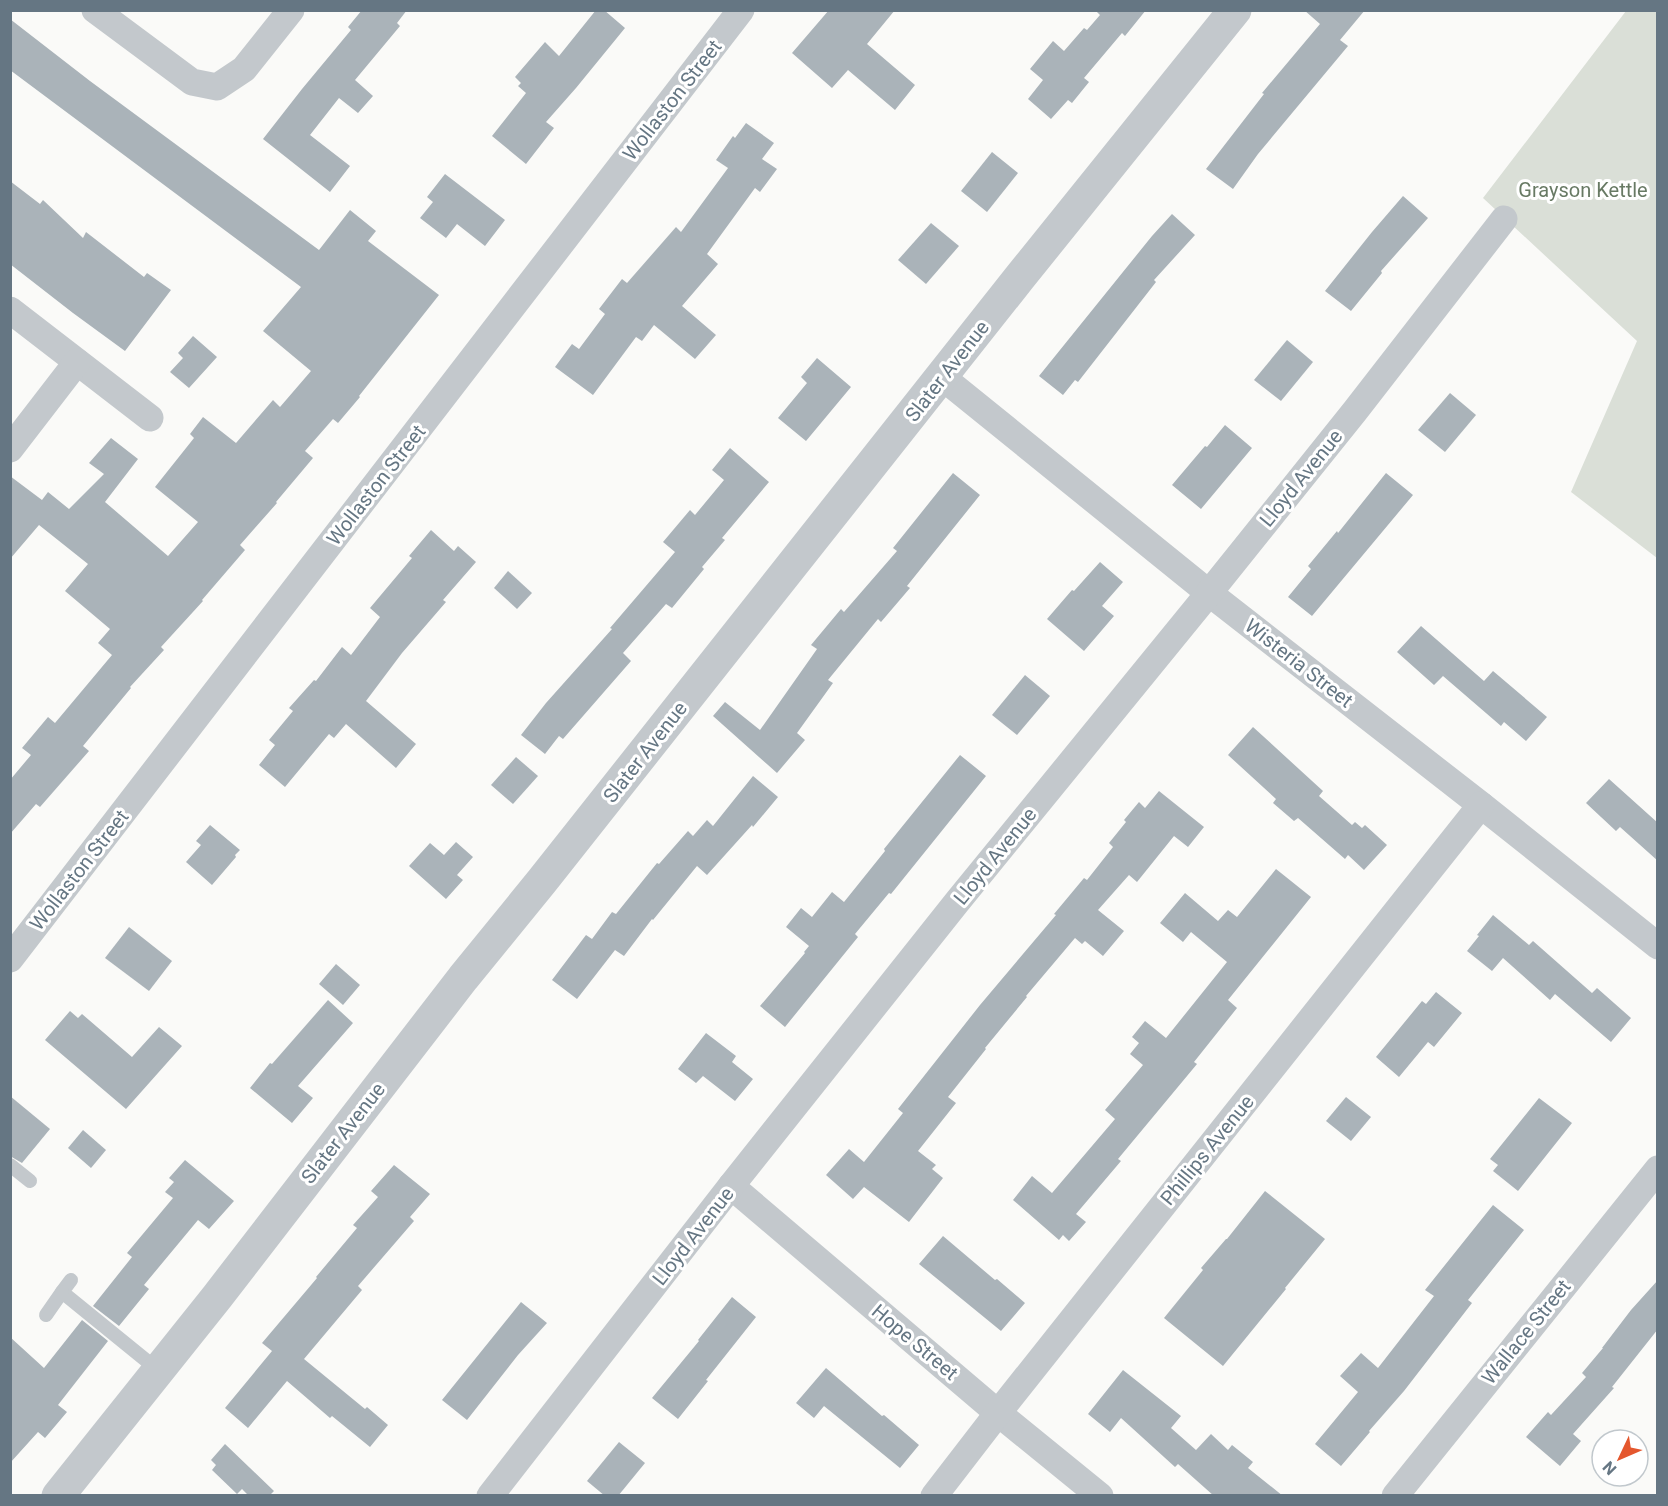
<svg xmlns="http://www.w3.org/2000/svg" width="1668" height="1506" font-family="Roboto,sans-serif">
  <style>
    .green { fill: #dadfd7 }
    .building { fill: #aab3b9 }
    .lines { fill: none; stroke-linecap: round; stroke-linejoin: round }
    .service { stroke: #c3c8cc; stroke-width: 14 }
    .minor { stroke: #c3c8cc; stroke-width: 27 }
    .tertiary { stroke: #c3c8cc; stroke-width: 33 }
    .labels { text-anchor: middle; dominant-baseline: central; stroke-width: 6; stroke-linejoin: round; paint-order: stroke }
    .street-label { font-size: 20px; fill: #657683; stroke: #fff }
    .park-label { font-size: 20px; fill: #687a64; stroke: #fff }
  </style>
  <rect width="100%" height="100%" fill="#fafaf8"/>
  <polygon class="green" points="1626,11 1657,11 1657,558 1571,492 1637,341 1483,198"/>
  <g class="building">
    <polygon points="362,10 407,10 397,23 400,26 355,80 373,96 358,113 339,98 310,135 350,166 330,192 263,139 302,89 351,30 348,27"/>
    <polygon points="596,10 604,10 625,28 576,88 546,122 554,128 526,164 492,136 526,93 518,86 521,83 515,77 545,42 559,56"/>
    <polygon points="829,10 895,10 867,44 915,85 895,110 848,70 832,88 792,53"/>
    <polygon points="1095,10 1146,10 1125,36 1122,33 1084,78 1089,82 1072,103 1068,100 1051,119 1028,99 1043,80 1030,69 1053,41 1064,51 1084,28 1087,30 1100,15"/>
    <polygon points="1304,10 1365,10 1340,40 1348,46 1258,154 1233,189 1206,169 1264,94 1262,93 1320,24"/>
    <polygon points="10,19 90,81 319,250 350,210 376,231 368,241 439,295 359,396 360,397 338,423 333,419 305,451 313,458 276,502 277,503 240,545 245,550 202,600 203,601 161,647 164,650 130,687 131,688 83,746 89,751 40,807 36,804 10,834 10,780 31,755 22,748 48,717 55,723 112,655 98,643 110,629 65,591 88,564 39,525 10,559 10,476 42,500 48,492 69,509 104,474 89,463 111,438 138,459 105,502 168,556 198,522 155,487 194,438 190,434 203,417 236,443 273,400 280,407 311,371 263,331 301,287 10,70"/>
    <polygon points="746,123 774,143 762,159 777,169 760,192 755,188 707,254 718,264 682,306 716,335 695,359 654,325 642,341 636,337 593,395 555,367 572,344 579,349 605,314 599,309 622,279 627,283 676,227 681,232 728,168 716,160 733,136 735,138"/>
    <polygon points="992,152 1018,173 987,212 961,191"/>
    <polygon points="445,174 505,220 485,246 457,224 446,238 420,218 433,202 427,197"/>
    <polygon points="10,181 40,204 43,200 83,238 86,232 144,277 147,273 171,290 125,351 73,313 10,264"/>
    <polygon points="1403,196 1428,218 1381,271 1382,273 1351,311 1325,291 1372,232"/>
    <polygon points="1172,214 1195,235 1154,280 1156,282 1078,382 1075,380 1063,395 1039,376 1152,236"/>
    <polygon points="931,223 959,246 926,284 898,260"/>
    <polygon points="193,336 217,357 189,388 170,372 183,358 178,353"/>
    <polygon points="1287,340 1313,362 1281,401 1254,380"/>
    <polygon points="817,358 851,387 806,441 778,418 807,383 801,377"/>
    <polygon points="1450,393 1476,415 1445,452 1418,430"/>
    <polygon points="1225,425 1252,448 1201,509 1172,485 1205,446 1207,447"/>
    <polygon points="730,448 769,482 722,538 725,540 702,567 704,569 672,608 666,604 623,653 631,661 563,739 559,736 545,754 521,735 546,703 612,629 610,628 675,552 663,542 690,510 695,515 724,480 712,470"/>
    <polygon points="953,473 980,495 907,586 910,588 881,622 878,619 828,680 833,683 797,733 805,740 777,773 713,716 725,702 760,730 817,649 811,645 841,609 844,612 897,551 893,548"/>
    <polygon points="1386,473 1413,495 1312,616 1288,597 1311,569 1308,566 1337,531 1338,533"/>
    <polygon points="431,530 454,551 458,546 476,562 443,600 446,602 402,653 366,701 416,744 396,768 346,724 334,738 329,734 285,787 259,765 275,745 269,740 293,711 289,708 314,680 316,681 342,647 351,655 380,617 370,608 412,558 409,556"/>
    <polygon points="1100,562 1123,582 1102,606 1114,616 1084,651 1047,619 1072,590 1074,591"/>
    <polygon points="508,571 532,593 517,609 494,588"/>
    <polygon points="1421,626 1484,681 1493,671 1547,717 1526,741 1504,722 1501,726 1443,676 1434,685 1397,652"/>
    <polygon points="1025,675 1050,696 1017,735 992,715"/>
    <polygon points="1253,727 1323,791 1319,796 1352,825 1355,822 1362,828 1365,825 1387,845 1364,870 1348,855 1345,859 1298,818 1294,821 1273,803 1276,799 1228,755"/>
    <polygon points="960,755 986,776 891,894 889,893 855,934 858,937 785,1027 760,1006 805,953 804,952 809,946 786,927 801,908 812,917 832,892 844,902 885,851 884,849"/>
    <polygon points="516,757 538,776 513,804 491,785"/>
    <polygon points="753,776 778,797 753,827 752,825 707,875 697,866 653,920 652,919 624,956 615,950 577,999 552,980 586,935 592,939 612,912 616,914 657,863 659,864 688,831 693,836 707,820 713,826"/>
    <polygon points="1609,779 1658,823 1658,861 1620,827 1616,831 1586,803"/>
    <polygon points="1159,791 1204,827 1188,847 1174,836 1137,882 1129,875 1098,910 1124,931 1103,956 1085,941 1082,944 1075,938 1026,996 1027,997 985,1048 986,1049 948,1097 956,1103 918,1151 936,1165 932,1169 943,1178 909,1222 864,1187 853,1199 826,1175 849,1149 864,1162 903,1113 898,1109 980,1005 1056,915 1054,914 1084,878 1087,880 1113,847 1109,843 1126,822 1124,820 1139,802 1145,808"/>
    <polygon points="210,825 240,850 235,855 236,857 212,885 186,862 201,845 196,841"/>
    <polygon points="456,842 473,857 457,875 463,880 446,899 409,866 430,843 444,855"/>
    <polygon points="1276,869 1311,897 1228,1000 1237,1008 1194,1062 1197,1064 1118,1159 1121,1161 1076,1214 1086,1222 1069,1241 1063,1235 1059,1240 1013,1200 1032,1176 1052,1193 1115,1119 1105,1110 1143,1065 1130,1054 1139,1043 1132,1037 1145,1021 1166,1038 1227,962 1191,932 1183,942 1160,923 1185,893 1218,921 1228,910 1237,917"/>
    <polygon points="1493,915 1529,945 1533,941 1592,993 1597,988 1631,1018 1611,1042 1555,994 1550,1000 1503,958 1492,971 1467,951 1479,936 1477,935"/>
    <polygon points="129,927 172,961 149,991 105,958"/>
    <polygon points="336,964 360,985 343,1005 319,984"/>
    <polygon points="1436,992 1462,1013 1434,1047 1428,1042 1399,1077 1376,1057 1422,1001 1426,1004"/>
    <polygon points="328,1000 353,1023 298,1086 313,1098 292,1123 250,1088 270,1063 272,1064"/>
    <polygon points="70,1011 78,1018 82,1014 132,1057 159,1027 182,1046 126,1109 45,1040"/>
    <polygon points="706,1033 736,1056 732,1062 753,1079 735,1101 703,1076 696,1083 678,1069"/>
    <polygon points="10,1096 50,1129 22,1163 10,1156"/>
    <polygon points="1346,1097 1371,1117 1351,1141 1326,1121"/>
    <polygon points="1539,1098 1572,1123 1518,1191 1493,1171 1498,1165 1490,1159"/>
    <polygon points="83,1130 106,1150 91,1168 68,1148"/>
    <polygon points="185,1160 234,1201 209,1229 198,1220 144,1285 149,1289 119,1326 93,1306 132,1257 127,1253 173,1198 165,1192 174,1182 169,1178"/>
    <polygon points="394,1165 430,1194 410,1217 414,1221 358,1286 362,1290 304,1359 365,1409 367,1407 388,1425 370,1447 332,1416 330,1418 287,1381 248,1428 225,1408 272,1351 262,1343 317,1278 316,1277 357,1228 353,1225 378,1197 371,1191"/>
    <polygon points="1265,1191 1325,1239 1285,1288 1286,1289 1223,1366 1164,1318 1203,1270 1201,1268 1226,1239 1227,1239"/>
    <polygon points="1493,1205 1524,1230 1468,1300 1472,1303 1404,1391 1369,1431 1370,1432 1341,1466 1315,1444 1358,1392 1340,1376 1361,1353 1378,1368 1434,1296 1425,1290"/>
    <polygon points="943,1236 995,1280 997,1279 1025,1303 1001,1331 919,1264"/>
    <polygon points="1658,1280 1658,1329 1612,1387 1614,1388 1573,1434 1581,1441 1560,1466 1526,1437 1548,1412 1551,1415 1586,1377 1582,1373 1603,1348 1602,1348 1631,1310"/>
    <polygon points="732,1297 756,1317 706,1380 708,1381 678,1419 652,1398 699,1341 698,1340"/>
    <polygon points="521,1302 547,1323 518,1355 467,1420 442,1400"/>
    <polygon points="82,1320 108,1341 58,1405 67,1412 45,1438 38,1432 10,1463 10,1337 44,1368"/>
    <polygon points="826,1368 882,1416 884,1415 919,1445 900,1468 824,1406 814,1418 796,1403"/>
    <polygon points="1123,1370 1181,1416 1171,1428 1196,1450 1211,1434 1228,1450 1232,1445 1253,1462 1248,1468 1283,1496 1214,1496 1178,1464 1175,1467 1121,1418 1110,1432 1088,1414"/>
    <polygon points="619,1442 645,1463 618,1496 605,1496 587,1481"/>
    <polygon points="225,1444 274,1491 269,1496 249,1496 242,1489 237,1494 212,1470 216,1465 211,1460"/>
  </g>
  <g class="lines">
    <g class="service">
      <polyline points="10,1165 30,1181"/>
      <polyline points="71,1280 62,1292 158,1370"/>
      <polyline points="46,1315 62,1292"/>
    </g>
    <g class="minor">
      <polyline points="95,10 192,82 217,87 244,69 291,10"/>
      <polyline points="10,310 150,418"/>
      <polyline points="942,377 1209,593 1481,805 1658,946"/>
      <polyline points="10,449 77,362"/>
      <polyline points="10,959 741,10"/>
      <polyline points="731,1186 998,1413 1100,1496"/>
      <polyline points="490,1496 731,1186 957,902 1209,593 1355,411 1504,219"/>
      <polyline points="934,1496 998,1413 1481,805"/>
      <polyline points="1395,1496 1658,1169"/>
    </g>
    <polyline class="tertiary" points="58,1496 217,1297 463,978 542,881 1020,277 1235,10"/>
  </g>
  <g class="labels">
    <g class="street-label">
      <text transform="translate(672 100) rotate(-52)">Wollaston Street</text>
      <text transform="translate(947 371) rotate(-52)">Slater Avenue</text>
      <text transform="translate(1301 478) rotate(-51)">Lloyd Avenue</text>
      <text transform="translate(376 485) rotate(-52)">Wollaston Street</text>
      <text transform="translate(1299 663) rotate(38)">Wisteria Street</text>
      <text transform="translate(645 752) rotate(-52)">Slater Avenue</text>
      <text transform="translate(995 856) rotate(-51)">Lloyd Avenue</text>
      <text transform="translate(79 870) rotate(-52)">Wollaston Street</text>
      <text transform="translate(343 1133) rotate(-52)">Slater Avenue</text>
      <text transform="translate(1207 1150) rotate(-51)">Phillips Avenue</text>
      <text transform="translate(693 1236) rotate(-52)">Lloyd Avenue</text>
      <text transform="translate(1526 1332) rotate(-51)">Wallace Street</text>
      <text transform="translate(915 1342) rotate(40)">Hope Street</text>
    </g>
    <g class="park-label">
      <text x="1583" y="190">Grayson Kettle</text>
    </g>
  </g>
  <rect width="1668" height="1506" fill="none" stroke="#657683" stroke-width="24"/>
  <g transform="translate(1620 1458) rotate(226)"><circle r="28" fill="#ffffff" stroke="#c1c8cd" stroke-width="1.5"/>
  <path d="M0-4.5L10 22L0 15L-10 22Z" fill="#e4572e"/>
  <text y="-9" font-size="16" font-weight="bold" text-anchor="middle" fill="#657683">N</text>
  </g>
</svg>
